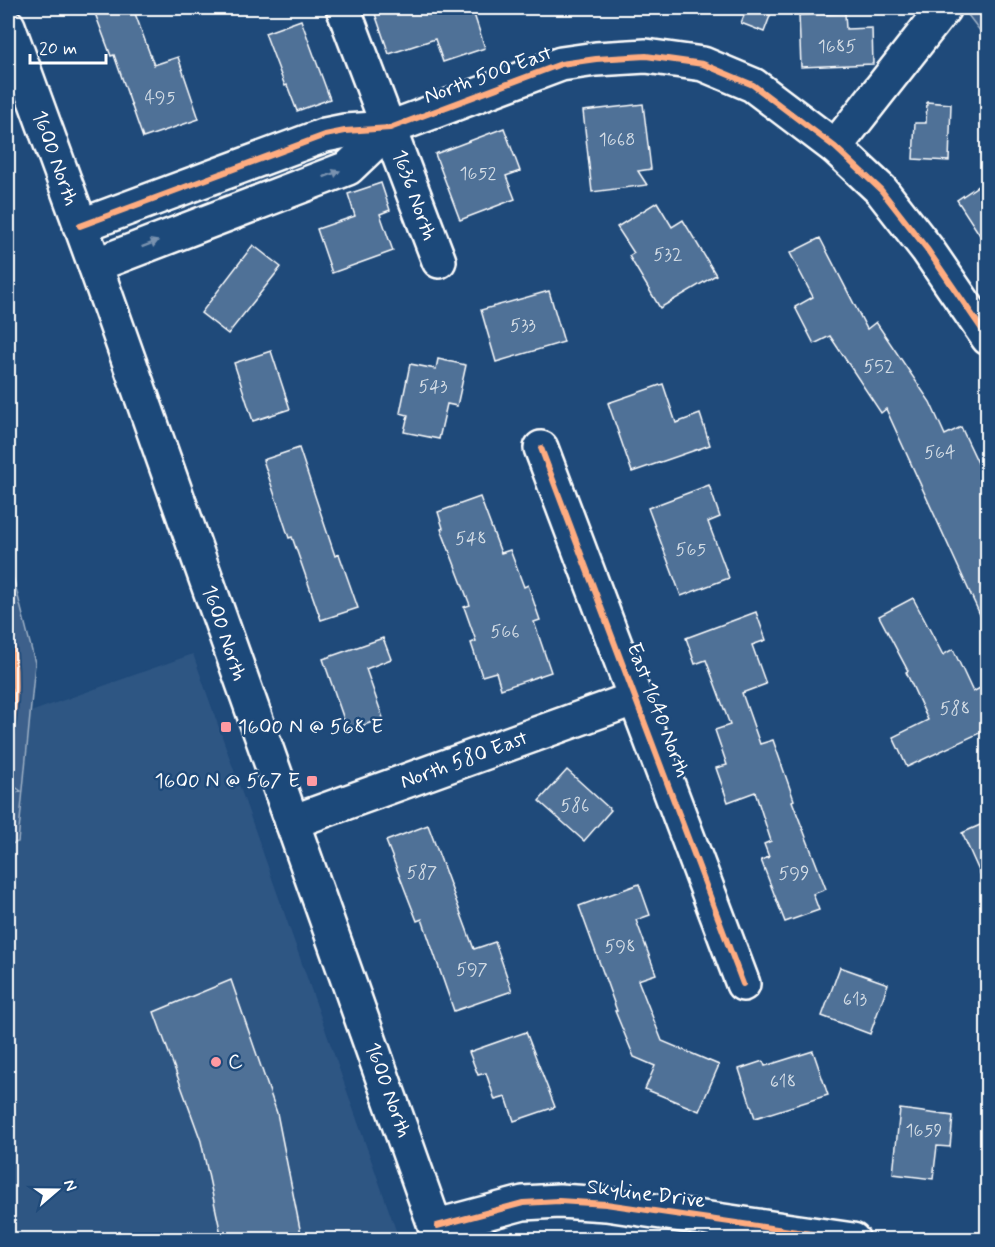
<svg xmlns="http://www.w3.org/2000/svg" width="995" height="1247" font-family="Mynerve,sans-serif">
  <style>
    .built { fill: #2e5683 }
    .green { fill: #3c618b; stroke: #9eb0c5; stroke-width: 1.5 }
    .building { fill: #507197; stroke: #fff; stroke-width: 1.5 }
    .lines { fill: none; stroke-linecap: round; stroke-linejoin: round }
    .minor-casing { stroke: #fff; stroke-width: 38 }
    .major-casing { stroke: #fff; stroke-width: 38 }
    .minor { stroke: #1f4a7a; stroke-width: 33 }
    .major { stroke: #1f4a7a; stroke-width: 33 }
    .cycleway-casing { stroke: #1f4a7a; stroke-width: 10 }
    .cycleway { stroke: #ffac80; stroke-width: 6 }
    .oneway { fill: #7992af }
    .poi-dot { fill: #ff9aa2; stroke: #1f4a7a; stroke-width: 2 }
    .labels { text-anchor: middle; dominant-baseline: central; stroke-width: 5; stroke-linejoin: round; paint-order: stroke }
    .number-label { font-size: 18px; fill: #d3dce5 }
    .street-label { font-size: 21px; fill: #fff; stroke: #1f4a7a }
    .poi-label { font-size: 21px; fill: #fff; stroke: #1f4a7a; text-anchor: start }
  </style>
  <rect width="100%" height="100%" fill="#1f4a7a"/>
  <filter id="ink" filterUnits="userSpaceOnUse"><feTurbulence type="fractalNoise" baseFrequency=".0167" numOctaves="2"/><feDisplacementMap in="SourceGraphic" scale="12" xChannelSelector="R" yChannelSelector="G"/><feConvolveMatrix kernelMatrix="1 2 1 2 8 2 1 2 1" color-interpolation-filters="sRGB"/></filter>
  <g filter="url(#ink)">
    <polygon class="built" points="193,654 399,1239 8,1239 8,720"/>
    <g class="green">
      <polygon points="976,8 987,8 987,40 968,15"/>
      <polygon points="8,557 35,663 18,842 8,845 8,796 21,791 8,782"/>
    </g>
    <g class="building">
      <polygon points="93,8 133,8 154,65 178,57 199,119 143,138 114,55 111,56"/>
      <polygon points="373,8 472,8 485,48 443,62 435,39 389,54"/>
      <polygon points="747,8 773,8 764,32 741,23"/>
      <polygon points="845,13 846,29 872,28 873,64 801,67 799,15"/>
      <polygon points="301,20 330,99 297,111 287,85 285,86 265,33"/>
      <polygon points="927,102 951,104 949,161 913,159 915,123 926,123"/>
      <polygon points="643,104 651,169 638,171 647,185 592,192 583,111"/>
      <polygon points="504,128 520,171 506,176 515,199 460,220 435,154"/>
      <polygon points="987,180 987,246 957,200"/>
      <polygon points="381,183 390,210 380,214 393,251 332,273 317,229 355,216 348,194"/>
      <polygon points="657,202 672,227 683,220 716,275 660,308 629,256 634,253 617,227"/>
      <polygon points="820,238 867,329 876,322 930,402 945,435 961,427 987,482 987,630 886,409 881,413 830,336 814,344 795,307 813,297 790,253"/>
      <polygon points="253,245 281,267 228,334 201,313"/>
      <polygon points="549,291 564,342 496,362 481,310"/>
      <polygon points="271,351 290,409 253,421 234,363"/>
      <polygon points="438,359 466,365 457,406 447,404 439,439 404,432 408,415 400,413 410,364 436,369"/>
      <polygon points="663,384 676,423 700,414 710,445 632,472 608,403"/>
      <polygon points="299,448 335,556 339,554 358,608 321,620 292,537 289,538 263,460"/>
      <polygon points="709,485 720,517 708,522 729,578 681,596 648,508"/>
      <polygon points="480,497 501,553 510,550 524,587 528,585 540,620 534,622 551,672 501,689 496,672 482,676 471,643 476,641 464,607 470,605 441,529 443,528 438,512"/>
      <polygon points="913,598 943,655 953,649 973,692 980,688 987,703 987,715 981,718 986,730 907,767 893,737 928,720 906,672 908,671 879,616"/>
      <polygon points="756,612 766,640 752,645 766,684 742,693 760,744 773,740 794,800 792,801 826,889 813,894 819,910 785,922 761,860 769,857 764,844 771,841 755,792 728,802 716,768 727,765 715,730 730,725 706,660 695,664 686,638"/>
      <polygon points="383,638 391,659 366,669 383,718 348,731 323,659"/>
      <polygon points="567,770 611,810 584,841 539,801"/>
      <polygon points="987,822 987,889 962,833"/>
      <polygon points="428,825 474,949 495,942 512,991 454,1011 422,919 417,921 386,841"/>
      <polygon points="639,884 650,915 636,920 656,974 638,980 662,1041 719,1065 699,1111 645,1089 655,1066 634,1057 615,1011 617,1011 579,906"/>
      <polygon points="840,967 888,984 870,1034 822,1016"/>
      <polygon points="231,980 277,1113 302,1239 222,1239 201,1141 154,1012"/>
      <polygon points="526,1032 555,1107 514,1121 506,1097 495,1100 486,1073 478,1075 469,1052"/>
      <polygon points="813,1051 828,1095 755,1118 739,1069 763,1061 765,1066"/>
      <polygon points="900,1109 953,1116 950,1147 937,1146 933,1179 893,1174"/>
    </g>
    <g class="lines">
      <defs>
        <g id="minor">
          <polyline points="343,8 439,261"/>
          <polyline points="835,147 944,8"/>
          <polyline points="80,226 325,135 345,131 390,128 561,64 596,59 646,56 703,64 753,85 835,147 881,190 927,249 988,338"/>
          <polyline points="95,265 348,168 390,128"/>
          <polyline points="541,448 743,984"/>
          <polyline points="292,822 636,698"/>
          <polyline points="437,1226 523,1203 559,1201 606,1204 853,1240"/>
        </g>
        <polyline id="major" points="8,26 95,265 440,1240"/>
      </defs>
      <use href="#minor" class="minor-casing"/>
      <use href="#major" class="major-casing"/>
      <use href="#minor" class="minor"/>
      <use href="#major" class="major"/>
      <defs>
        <g id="cycleway">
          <polyline points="80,226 325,135 345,131 390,128 561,64 596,59 646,56 703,64 753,85 835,147 881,190 927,249 988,338"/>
          <polyline points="541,448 743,984"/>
          <path d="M8 625C18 664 16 709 8 748"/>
          <polyline points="437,1226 523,1203 559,1201 606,1204 853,1240"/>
        </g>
      </defs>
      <use href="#cycleway" class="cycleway-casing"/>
      <use href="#cycleway" class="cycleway"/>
    </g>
    <defs><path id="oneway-solid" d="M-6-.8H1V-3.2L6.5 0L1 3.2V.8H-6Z" transform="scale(1.5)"/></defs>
    <g class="oneway">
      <use href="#oneway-solid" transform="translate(332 174) rotate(-21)"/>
      <use href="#oneway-solid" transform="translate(150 244) rotate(-21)"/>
    </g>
  </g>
  <g class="poi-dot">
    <rect x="220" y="721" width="12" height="12" rx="3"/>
    <rect x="306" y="775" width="12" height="12" rx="3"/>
    <circle cx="216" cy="1062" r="6"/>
  </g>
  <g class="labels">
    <g class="number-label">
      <text x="837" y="47">1685</text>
      <text x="160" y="98">495</text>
      <text x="617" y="140">1668</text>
      <text x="478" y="174">1652</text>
      <text x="668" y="255">532</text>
      <text x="523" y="326">533</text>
      <text x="879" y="367">552</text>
      <text x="433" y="387">543</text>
      <text x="940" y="453">564</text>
      <text x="471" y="539">548</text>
      <text x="691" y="550">565</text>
      <text x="505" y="632">566</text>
      <text x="955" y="709">588</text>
      <text x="575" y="806">586</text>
      <text x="422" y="873">587</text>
      <text x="794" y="874">599</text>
      <text x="620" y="947">598</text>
      <text x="472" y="970">597</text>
      <text x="855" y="1000">613</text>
      <text x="783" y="1082">618</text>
      <text x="924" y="1131">1659</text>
    </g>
    <g class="street-label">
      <text transform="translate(488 75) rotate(-20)">North 500 East</text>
      <text transform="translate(55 158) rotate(70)">1600 North</text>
      <text transform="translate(414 195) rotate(70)">1636 North</text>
      <text transform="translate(224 633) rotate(71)">1600 North</text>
      <text transform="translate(658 710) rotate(69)">East 1640 North</text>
      <text transform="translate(464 760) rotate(-20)">North 580 East</text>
      <text transform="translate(388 1090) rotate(70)">1600 North</text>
      <text transform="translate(646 1194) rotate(7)">Skyline Drive</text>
    </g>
    <g class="poi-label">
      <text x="238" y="727">1600 N @ 568 E</text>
      <text x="300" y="781" text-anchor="end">1600 N @ 567 E</text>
      <text x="228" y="1062">C</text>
    </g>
  </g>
  <rect width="995" height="1247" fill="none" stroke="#1f4a7a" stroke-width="30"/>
  <rect x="15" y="15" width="965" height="1217" fill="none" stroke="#fff" stroke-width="2" filter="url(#ink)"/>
  <g transform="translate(57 1190) rotate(70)" stroke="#1f4a7a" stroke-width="4.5" paint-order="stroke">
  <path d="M0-4.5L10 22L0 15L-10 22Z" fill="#ffffff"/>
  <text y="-9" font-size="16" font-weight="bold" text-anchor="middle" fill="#ffffff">N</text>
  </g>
  <path d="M30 54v9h76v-9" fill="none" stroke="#ffffff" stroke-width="3"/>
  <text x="39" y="54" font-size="18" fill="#ffffff" stroke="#1f4a7a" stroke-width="4.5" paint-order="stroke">20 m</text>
</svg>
